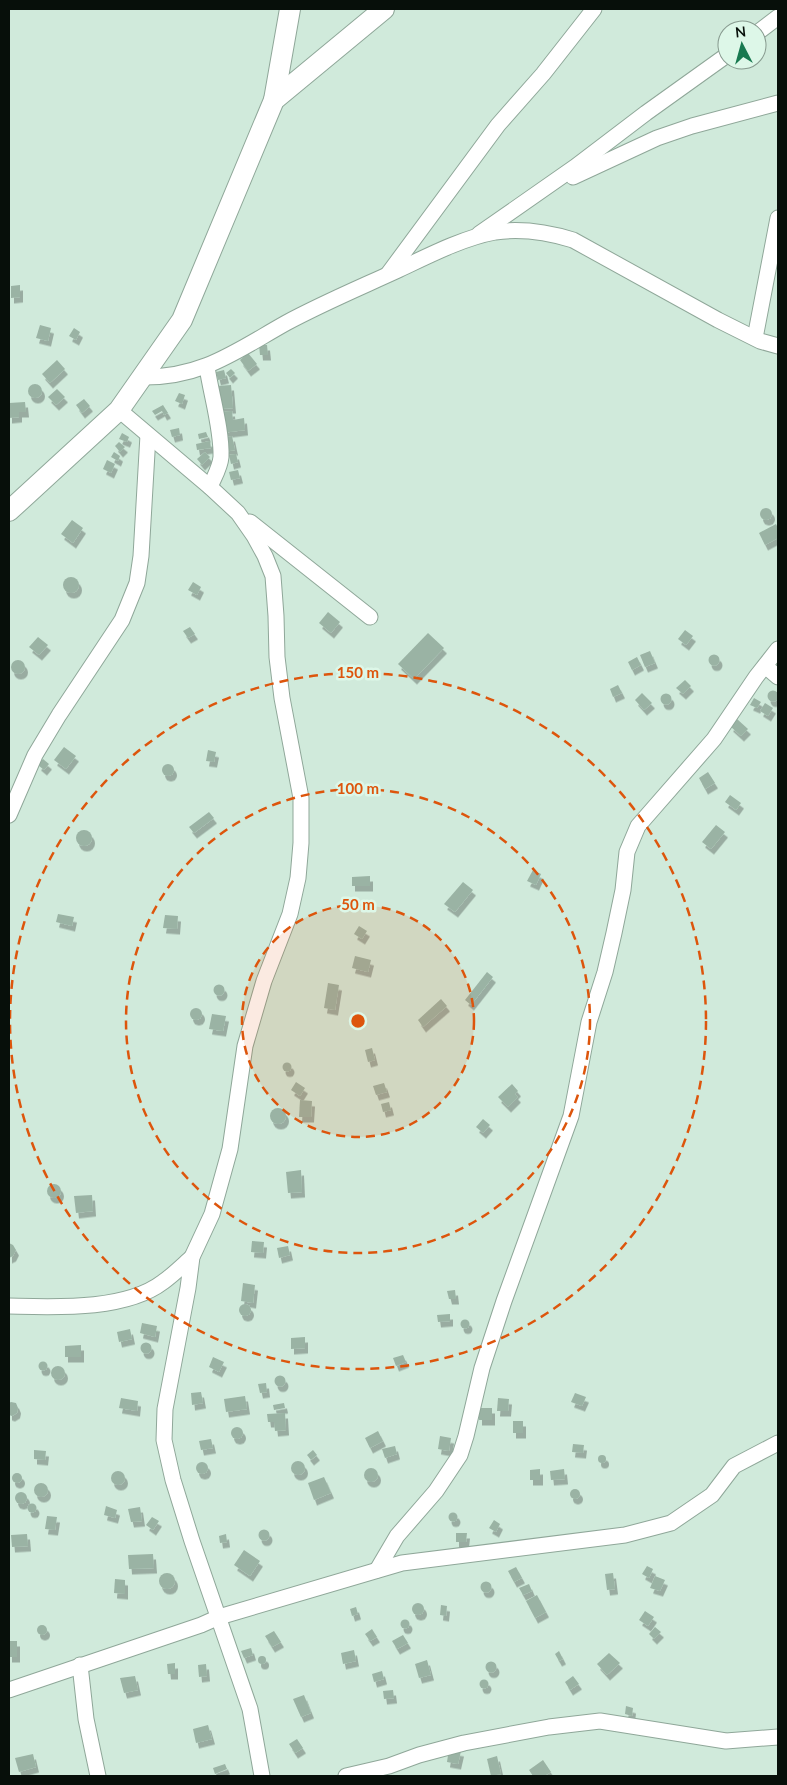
<svg xmlns="http://www.w3.org/2000/svg" width="787" height="1785" font-family="Lato,sans-serif">
  <style>
    .building { fill: #9ab3a4; filter: url(#shadow) }
    .lines { fill: none; stroke-linecap: round; stroke-linejoin: round }
    .minor-casing { stroke: #8fa799; stroke-width: 17 }
    .tertiary-casing { stroke: #8fa799; stroke-width: 22 }
    .minor { stroke: #fff; stroke-width: 15 }
    .tertiary { stroke: #fff; stroke-width: 20 }
    .ring { fill: none; stroke: #dd550c; stroke-width: 2.5; stroke-dasharray: 9 6 }
    .centre { fill: #dd550c; stroke: #ddf7e8; stroke-width: 2.5 }
    .ring-label { font-size: 15px; text-anchor: middle; font-weight: bold; fill: #dd550c; stroke: #ddf7e8; stroke-width: 5; stroke-linejoin: round; paint-order: stroke }
  </style>
  <defs>
    <filter id="shadow"><feDropShadow dx="3" dy="5.5" stdDeviation="0" flood-color="#0004"/></filter>
  </defs>
  <rect width="100%" height="100%" fill="#d0eadb"/>
  <g class="building">
    <polygon points="20,285 20,297 11,298 11,286"/>
    <polygon points="40,325 51,328 48,341 36,338"/>
    <polygon points="74,328 80,332 76,340 69,336"/>
    <polygon points="259,345 267,345 268,355 260,355"/>
    <polygon points="248,353 257,364 248,371 240,360"/>
    <polygon points="57,360 65,369 50,383 42,374"/>
    <polygon points="231,369 235,373 230,378 226,373"/>
    <polygon points="224,370 226,378 218,380 216,372"/>
    <circle cx="35" cy="391" r="7"/>
    <polygon points="231,385 233,408 219,409 217,386"/>
    <polygon points="57,389 65,397 56,405 48,397"/>
    <polygon points="179,393 185,395 182,404 175,401"/>
    <polygon points="84,399 90,406 82,413 76,405"/>
    <polygon points="25,402 26,412 19,412 19,417 9,418 9,403"/>
    <polygon points="163,405 168,413 164,415 162,411 155,415 152,411"/>
    <polygon points="232,411 233,420 244,418 245,430 222,433 219,412"/>
    <polygon points="179,428 180,435 172,437 170,430"/>
    <polygon points="206,432 208,437 199,439 198,434"/>
    <polygon points="122,433 129,437 127,442 119,439"/>
    <polygon points="232,436 235,450 224,452 221,438"/>
    <polygon points="210,441 211,448 197,450 196,444"/>
    <polygon points="119,442 125,447 120,452 115,446"/>
    <polygon points="114,452 120,456 118,461 111,457"/>
    <polygon points="205,452 210,457 202,465 197,459"/>
    <polygon points="236,454 238,462 231,464 229,455"/>
    <polygon points="107,460 115,464 111,473 103,469"/>
    <polygon points="238,470 240,478 231,480 229,472"/>
    <circle cx="766" cy="514" r="6"/>
    <polygon points="72,520 83,528 73,543 61,534"/>
    <polygon points="776,524 778,528 778,538 765,545 759,533"/>
    <circle cx="71" cy="585" r="8"/>
    <polygon points="193,582 201,587 197,595 188,590"/>
    <polygon points="328,612 340,622 331,633 319,623"/>
    <polygon points="190,627 195,634 188,638 183,631"/>
    <polygon points="685,630 693,636 686,645 678,639"/>
    <polygon points="428,633 444,648 414,679 398,664"/>
    <polygon points="38,637 48,645 39,655 29,647"/>
    <polygon points="650,651 655,663 645,667 640,655"/>
    <circle cx="714" cy="660" r="5.5"/>
    <polygon points="637,657 641,665 632,670 628,662"/>
    <circle cx="18" cy="667" r="7"/>
    <polygon points="685,680 691,686 683,694 676,688"/>
    <polygon points="618,685 622,693 613,697 610,689"/>
    <circle cx="773" cy="696" r="5.5"/>
    <polygon points="642,693 652,703 644,710 635,700"/>
    <circle cx="666" cy="699" r="5.5"/>
    <polygon points="754,698 761,702 757,708 750,705"/>
    <polygon points="765,703 773,708 768,716 760,711"/>
    <polygon points="737,719 748,729 741,736 730,726"/>
    <polygon points="64,747 76,756 66,769 54,760"/>
    <polygon points="208,750 216,752 214,762 206,761"/>
    <polygon points="43,759 49,764 44,770 38,765"/>
    <circle cx="168" cy="770" r="6"/>
    <polygon points="708,772 715,783 705,789 699,778"/>
    <polygon points="730,795 741,803 736,810 725,802"/>
    <polygon points="209,812 214,818 194,833 189,827"/>
    <polygon points="716,825 725,832 711,849 702,842"/>
    <circle cx="84" cy="838" r="8"/>
    <polygon points="533,870 541,874 536,885 527,881"/>
    <polygon points="370,876 370,886 352,886 352,877"/>
    <polygon points="463,882 473,890 455,912 444,904"/>
    <polygon points="58,914 74,917 72,926 56,922"/>
    <polygon points="165,915 178,916 177,929 163,928"/>
    <polygon points="359,926 367,931 362,939 354,934"/>
    <polygon points="355,956 371,960 368,972 352,968"/>
    <polygon points="487,972 493,977 471,1005 465,1000"/>
    <polygon points="328,983 339,985 335,1010 324,1008"/>
    <circle cx="219" cy="990" r="5.5"/>
    <polygon points="441,999 447,1006 423,1027 418,1020"/>
    <circle cx="196" cy="1014" r="6"/>
    <polygon points="212,1014 226,1016 223,1031 209,1029"/>
    <polygon points="372,1048 375,1060 368,1062 365,1050"/>
    <circle cx="287" cy="1067" r="4.5"/>
    <polygon points="296,1082 305,1088 300,1096 291,1090"/>
    <polygon points="384,1083 387,1092 376,1095 373,1086"/>
    <polygon points="512,1084 518,1091 515,1094 518,1097 508,1107 498,1097"/>
    <polygon points="300,1100 312,1101 311,1117 299,1117"/>
    <polygon points="389,1102 391,1110 383,1112 381,1104"/>
    <circle cx="278" cy="1116" r="8"/>
    <polygon points="483,1119 490,1125 483,1133 476,1127"/>
    <polygon points="301,1170 302,1192 288,1193 286,1172"/>
    <circle cx="54" cy="1191" r="7"/>
    <polygon points="92,1195 93,1211 76,1213 74,1196"/>
    <polygon points="252,1241 264,1242 263,1253 251,1252"/>
    <polygon points="9,1243 13,1245 16,1250 13,1256 9,1258"/>
    <polygon points="288,1246 290,1255 279,1258 277,1248"/>
    <polygon points="243,1283 255,1285 253,1303 241,1301"/>
    <polygon points="455,1290 456,1299 449,1299 447,1291"/>
    <circle cx="245" cy="1310" r="6"/>
    <polygon points="450,1314 450,1321 438,1322 437,1315"/>
    <circle cx="465" cy="1324" r="4.5"/>
    <polygon points="142,1323 157,1326 155,1337 140,1333"/>
    <polygon points="130,1329 132,1339 119,1342 117,1332"/>
    <polygon points="305,1337 305,1348 291,1349 291,1338"/>
    <circle cx="146" cy="1348" r="5.5"/>
    <polygon points="81,1345 81,1357 65,1357 65,1346"/>
    <polygon points="403,1355 406,1362 396,1366 393,1358"/>
    <polygon points="213,1357 224,1362 219,1372 209,1367"/>
    <circle cx="43" cy="1366" r="4.5"/>
    <circle cx="58" cy="1373" r="7"/>
    <circle cx="280" cy="1381" r="5.5"/>
    <polygon points="266,1383 267,1392 260,1393 258,1384"/>
    <polygon points="201,1392 203,1403 192,1405 191,1393"/>
    <polygon points="575,1393 586,1397 582,1406 571,1402"/>
    <polygon points="245,1396 247,1409 226,1412 224,1399"/>
    <polygon points="121,1398 138,1401 137,1411 119,1408"/>
    <polygon points="498,1398 509,1399 508,1411 497,1411"/>
    <polygon points="11,1402 16,1403 18,1408 17,1413 12,1416 9,1415 9,1403"/>
    <polygon points="284,1403 285,1408 274,1410 273,1405"/>
    <rect x="479" y="1408" width="13" height="12"/>
    <polygon points="285,1413 286,1430 275,1431 274,1422 268,1422 267,1414"/>
    <rect x="513" y="1421" width="10" height="12"/>
    <circle cx="237" cy="1433" r="6"/>
    <polygon points="378,1431 383,1441 370,1448 365,1438"/>
    <polygon points="440,1436 451,1438 449,1451 438,1449"/>
    <polygon points="211,1439 213,1448 201,1450 199,1441"/>
    <polygon points="573,1444 584,1445 583,1453 572,1452"/>
    <polygon points="395,1446 397,1454 385,1458 382,1449"/>
    <polygon points="34,1450 46,1451 45,1460 34,1459"/>
    <polygon points="313,1450 317,1455 311,1460 307,1455"/>
    <circle cx="602" cy="1459" r="4"/>
    <circle cx="298" cy="1468" r="7"/>
    <circle cx="202" cy="1468" r="6"/>
    <circle cx="371" cy="1475" r="7"/>
    <polygon points="540,1469 540,1480 530,1480 530,1470"/>
    <polygon points="564,1469 565,1479 551,1480 550,1471"/>
    <circle cx="118" cy="1478" r="7"/>
    <circle cx="17" cy="1478" r="5"/>
    <polygon points="324,1477 331,1493 314,1500 308,1483"/>
    <circle cx="41" cy="1490" r="7"/>
    <circle cx="575" cy="1494" r="5"/>
    <circle cx="21" cy="1498" r="6"/>
    <circle cx="32" cy="1508" r="4.5"/>
    <polygon points="106,1506 117,1510 115,1518 104,1515"/>
    <polygon points="140,1507 142,1521 131,1522 128,1509"/>
    <circle cx="453" cy="1517" r="4.5"/>
    <polygon points="47,1516 57,1517 55,1530 45,1529"/>
    <polygon points="152,1517 159,1521 153,1530 146,1525"/>
    <polygon points="494,1520 500,1524 496,1532 489,1528"/>
    <circle cx="264" cy="1535" r="5.5"/>
    <polygon points="456,1533 467,1533 466,1542 456,1542"/>
    <polygon points="27,1534 28,1546 12,1547 11,1535"/>
    <polygon points="226,1534 227,1542 220,1543 219,1536"/>
    <polygon points="244,1550 260,1561 250,1576 234,1565"/>
    <polygon points="153,1554 154,1568 129,1569 128,1555"/>
    <polygon points="647,1566 653,1569 649,1578 642,1574"/>
    <polygon points="516,1567 522,1578 514,1582 508,1571"/>
    <polygon points="613,1573 615,1589 607,1590 605,1574"/>
    <circle cx="167" cy="1581" r="8"/>
    <polygon points="655,1576 665,1580 660,1591 650,1588"/>
    <polygon points="115,1579 125,1580 125,1594 114,1593"/>
    <circle cx="486" cy="1587" r="5.5"/>
    <polygon points="529,1584 532,1591 523,1595 519,1588"/>
    <polygon points="537,1595 546,1612 535,1618 526,1601"/>
    <circle cx="418" cy="1609" r="6"/>
    <polygon points="441,1605 447,1606 446,1616 440,1615"/>
    <polygon points="356,1607 358,1614 352,1616 350,1609"/>
    <polygon points="645,1611 654,1617 648,1626 639,1620"/>
    <circle cx="405" cy="1624" r="4.5"/>
    <circle cx="42" cy="1630" r="5"/>
    <polygon points="655,1627 661,1632 654,1639 649,1634"/>
    <polygon points="372,1629 377,1637 370,1641 365,1634"/>
    <polygon points="274,1631 281,1642 272,1647 265,1636"/>
    <polygon points="403,1635 408,1643 397,1649 392,1641"/>
    <rect x="9" y="1641" width="8" height="16"/>
    <polygon points="251,1648 253,1655 244,1658 241,1651"/>
    <polygon points="354,1650 356,1661 343,1664 341,1653"/>
    <polygon points="559,1651 563,1659 559,1661 555,1654"/>
    <polygon points="609,1653 620,1663 607,1675 597,1664"/>
    <circle cx="262" cy="1660" r="4"/>
    <polygon points="427,1660 431,1675 419,1678 415,1664"/>
    <circle cx="491" cy="1667" r="5.5"/>
    <polygon points="175,1663 175,1674 168,1674 167,1664"/>
    <polygon points="206,1664 207,1676 199,1677 198,1665"/>
    <polygon points="382,1671 384,1679 374,1682 372,1674"/>
    <polygon points="135,1676 138,1690 124,1693 120,1678"/>
    <polygon points="573,1676 579,1684 570,1690 565,1682"/>
    <circle cx="484" cy="1684" r="4.5"/>
    <polygon points="393,1690 394,1698 384,1699 383,1691"/>
    <polygon points="304,1695 311,1713 301,1717 293,1699"/>
    <polygon points="626,1706 633,1708 632,1716 625,1714"/>
    <polygon points="208,1725 212,1739 196,1743 193,1729"/>
    <polygon points="297,1739 303,1748 295,1753 289,1744"/>
    <polygon points="449,1749 461,1751 458,1764 447,1762"/>
    <polygon points="33,1754 36,1767 19,1772 15,1758"/>
    <polygon points="497,1756 501,1774 491,1776 487,1759"/>
    <polygon points="543,1760 551,1772 544,1776 533,1776 529,1770"/>
    <polygon points="225,1764 227,1769 215,1774 213,1768"/>
  </g>
  <g class="lines">
    <defs>
      <g id="minor">
        <polyline points="757,33 778,17"/>
        <polyline points="573,177 657,138 692,126 778,103"/>
        <polyline points="479,234 575,167 646,113 727,55"/>
        <polyline points="388,274 498,125 543,74 594,9"/>
        <polyline points="755,338 778,218"/>
        <path d="M207 367C211 394 222 430 221 457 220 468 214 477 210 487"/>
        <path d="M142 377C202 378 236 351 286 323 321 304 359 288 396 271 426 257 462 238 495 232 522 228 547 232 573 240L718 320 760 341 778 346"/>
        <polyline points="119,410 210,487 238,513 254,536 265,556 273,576 276,616 277,657 282,698 301,798 301,843 298,878 290,914 264,981 245,1046 230,1149 212,1214 192,1257 188,1288 165,1409 164,1440 173,1480 192,1541 250,1709 262,1776"/>
        <polyline points="250,522 370,617"/>
        <polyline points="765,666 778,677"/>
        <polyline points="9,815 35,755 59,715 122,620 137,583 141,556 148,435"/>
        <path d="M9 1306C54 1307 125 1311 163 1282 173 1275 183 1265 192 1257"/>
        <polyline points="377,1570 397,1536 436,1491 460,1455 466,1436 482,1368 504,1301 571,1116 589,1022 605,972 614,933 623,890 627,852 638,826 714,739 756,677 778,649"/>
        <polyline points="80,1665 86,1719 98,1776"/>
        <polyline points="9,1690 201,1625 219,1617 402,1563 625,1535 671,1523 712,1495 734,1466 778,1443"/>
        <polyline points="346,1776 389,1766 419,1755 464,1743 549,1727 600,1721 726,1741 778,1737"/>
      </g>
      <g id="tertiary">
        <polyline points="274,100 290,9"/>
        <polyline points="9,511 119,410 182,320 274,100 384,9"/>
      </g>
    </defs>
    <use href="#minor" class="minor-casing"/>
    <use href="#tertiary" class="tertiary-casing"/>
    <use href="#minor" class="minor"/>
    <use href="#tertiary" class="tertiary"/>
  </g>
  <circle cx="358" cy="1021" r="116" fill="#dd550c" fill-opacity=".12"/>
  <g class="ring">
    <circle cx="358" cy="1021" r="116"/>
    <circle cx="358" cy="1021" r="232"/>
    <circle cx="358" cy="1021" r="348"/>
  </g>
  <circle cx="358" cy="1021" r="8" class="centre"/>
  <g class="ring-label">
    <text x="358" y="678">150 m</text>
    <text x="358" y="794">100 m</text>
    <text x="358" y="910">50 m</text>
  </g>
  <rect width="787" height="1785" fill="none" stroke="#070f0a" stroke-width="20"/>
  <g transform="translate(742 45) rotate(354)"><circle r="24" fill="#ddf7e8" stroke="#879a8f"/>
  <path d="M0-4L9 19L0 12L-9 19Z" fill="#187950"/>
  <text y="-8" font-size="14" font-weight="bold" text-anchor="middle" fill="#070f0a">N</text>
  </g>
</svg>
